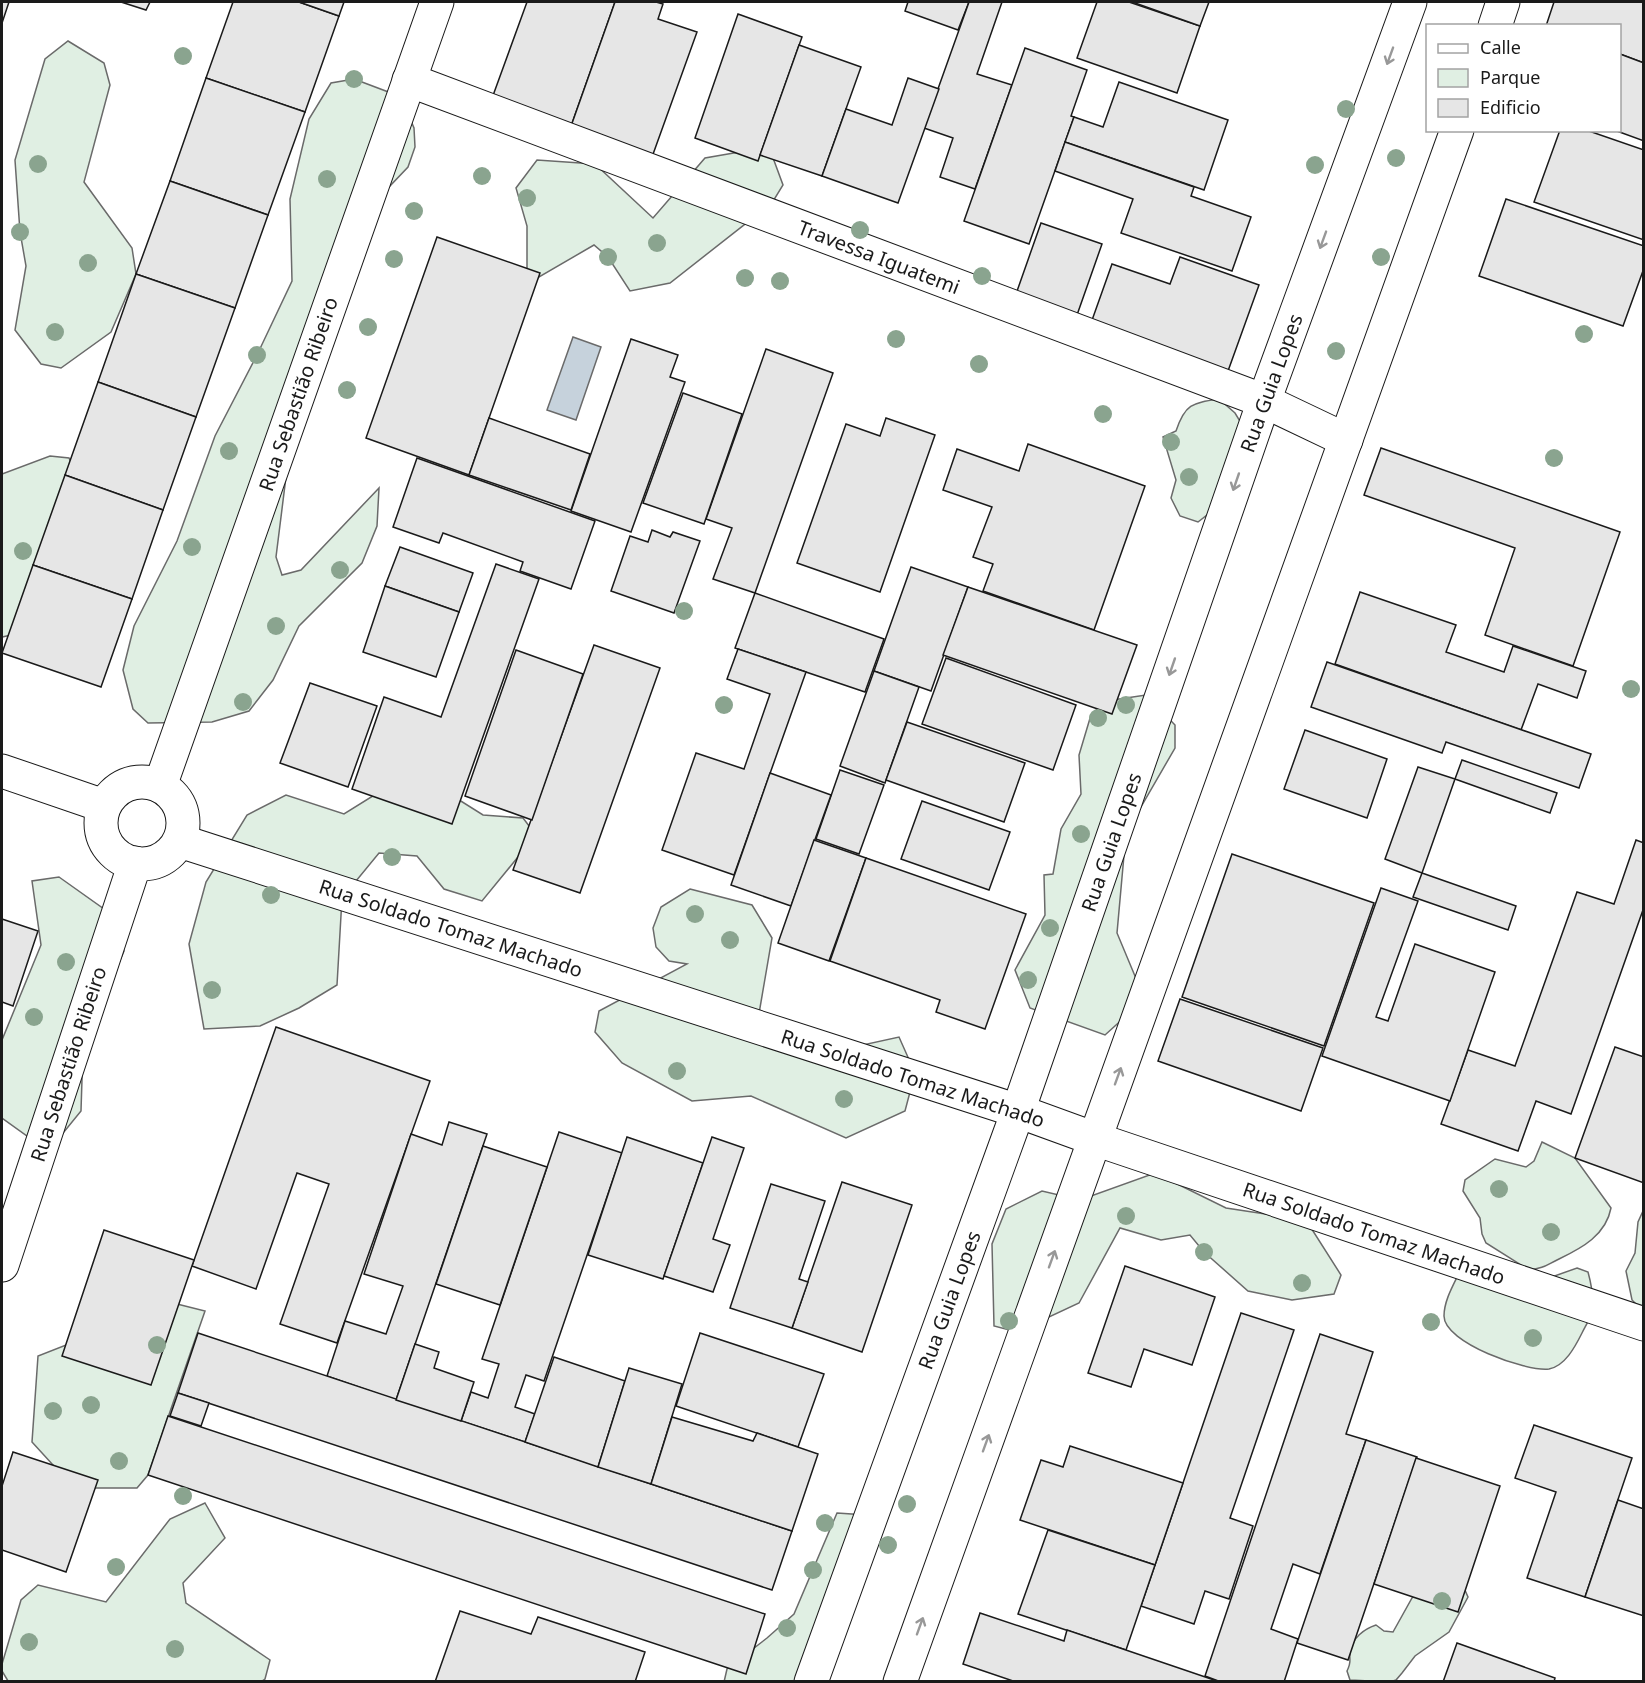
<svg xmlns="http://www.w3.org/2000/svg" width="1645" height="1683" font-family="'Noto Sans',sans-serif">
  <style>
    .green { fill: #e0efe3; stroke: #6a6a6a; stroke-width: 1.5 }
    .water { fill: #c6d2dc; stroke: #6a6a6a; stroke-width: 1.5 }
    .building { fill: #e6e6e6; stroke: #1a1a1a; stroke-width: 1.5 }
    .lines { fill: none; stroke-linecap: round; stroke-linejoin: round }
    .minor-casing { stroke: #1a1a1a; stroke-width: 35 }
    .major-casing { stroke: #1a1a1a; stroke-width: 35 }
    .minor { stroke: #fff; stroke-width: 33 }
    .major { stroke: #fff; stroke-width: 33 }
    .tree { fill: #8aa48f }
    .oneway { stroke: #989898 }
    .labels { text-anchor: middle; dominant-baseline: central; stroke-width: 4.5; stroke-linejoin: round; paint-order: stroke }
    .street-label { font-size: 20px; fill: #1a1a1a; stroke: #fff }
  </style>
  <rect width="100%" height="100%" fill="#fff"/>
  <g class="green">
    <polygon points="68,41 104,63 110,85 84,182 132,248 136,274 111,332 61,368 41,364 15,330 26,266 20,232 15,160 45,59"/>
    <polygon points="354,79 391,93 405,107 414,128 415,147 408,167 370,207 286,477 276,557 282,575 301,570 379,488 377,526 362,563 299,626 273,680 249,711 212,722 148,723 133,709 123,670 134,626 177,541 215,436 257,355 292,281 290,199 309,119 331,83"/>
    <polygon points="769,147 783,185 772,203 670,283 630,291 608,257 594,245 527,284 527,226 516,188 537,160 595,164 653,218 705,158"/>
    <path d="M1219 399 1235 413 1246 431 1216 508 1198 522 1180 516 1171 498 1176 480 1163 437 1176 431C1185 404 1192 403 1219 399Z"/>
    <polygon points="50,456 69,458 87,499 44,628 2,637 2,474"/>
    <polygon points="1146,695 1175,725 1175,748 1126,833 1117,933 1140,988 1136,1007 1105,1035 1030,1008 1015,970 1045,915 1044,875 1053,874 1061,829 1081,794 1079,755 1091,715 1106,701"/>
    <polygon points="413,771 483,815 523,818 536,835 482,901 444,889 417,856 379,853 342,898 337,985 299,1008 260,1026 204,1029 189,944 206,882 247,815 286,795 344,814"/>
    <polygon points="59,877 111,914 124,951 83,1048 81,1111 55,1143 34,1141 2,1118 2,1040 41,945 32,881"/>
    <polygon points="690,889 752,905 772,938 756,1031 808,1057 899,1037 915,1073 905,1111 846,1138 751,1096 692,1101 622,1063 595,1032 599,1011 687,964 669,961 656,947 653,928 661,907"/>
    <path d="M1542 1142 1575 1158 1611 1208C1606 1235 1582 1248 1559 1259 1546 1265 1545 1268 1529 1270L1486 1243 1482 1234 1480 1218 1463 1191 1465 1180 1495 1159 1526 1167 1534 1161Z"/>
    <polygon points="1155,1173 1226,1208 1306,1220 1341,1275 1334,1294 1292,1300 1248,1291 1204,1252 1190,1235 1161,1240 1120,1228 1079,1303 1017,1332 994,1326 992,1244 1006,1209 1042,1191 1080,1200"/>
    <polygon points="1643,1211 1643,1311 1632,1300 1626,1271 1635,1253 1638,1222"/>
    <path d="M1577 1268 1588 1272C1591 1283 1594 1300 1592 1312 1590 1319 1585 1327 1582 1333 1575 1347 1565 1366 1549 1369 1527 1372 1444 1343 1444 1316 1444 1300 1454 1284 1461 1269L1549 1278Z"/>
    <polygon points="173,1303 205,1311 148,1475 137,1488 74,1488 32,1442 38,1356"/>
    <polygon points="205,1503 225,1538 183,1583 186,1603 270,1660 265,1679 262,1681 8,1681 2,1671 2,1664 21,1600 38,1585 106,1602 170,1519"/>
    <polygon points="837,1513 866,1515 814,1681 724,1682 727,1669 767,1638 794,1614"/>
    <path d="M1427 1587 1464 1588 1468 1597 1449 1632 1415 1656 1402 1673 1396 1680 1390 1682 1350 1680 1347 1671C1352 1661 1349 1662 1350 1652 1352 1638 1364 1629 1376 1625L1384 1631 1393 1632 1412 1598Z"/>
  </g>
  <polygon class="water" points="573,337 601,347 576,420 547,410"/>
  <g class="building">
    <polygon points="2,2 9,2 2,23"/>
    <polygon points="121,2 150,2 146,10"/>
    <polygon points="233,2 299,2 339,16 305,112 206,78"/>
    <polygon points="299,2 344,2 339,16"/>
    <polygon points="527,2 615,2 570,129 491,101"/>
    <polygon points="615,2 656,2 663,4 658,19 697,32 652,157 570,129"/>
    <polygon points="908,2 969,2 958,30 905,11"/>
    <polygon points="969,2 1002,2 977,74 1012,85 975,189 940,177 953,138 924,128"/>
    <polygon points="1097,2 1129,2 1200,26 1177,93 1077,58"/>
    <polygon points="1136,2 1209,2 1200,26 1135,3"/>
    <polygon points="1554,2 1644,2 1644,63 1620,54 1620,26 1546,26"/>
    <polygon points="738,14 802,37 758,161 695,138"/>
    <polygon points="799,45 861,67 822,176 760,155"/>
    <polygon points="1025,48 1087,70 1071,116 1074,117 1029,244 964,221"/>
    <polygon points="1620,54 1644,63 1644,141 1614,130 1620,130"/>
    <polygon points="206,78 305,112 268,215 170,181"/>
    <polygon points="908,78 939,89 898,203 822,176 846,109 892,125"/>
    <polygon points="1119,82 1228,120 1204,190 1065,142 1074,117 1103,127"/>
    <polygon points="1560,130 1586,130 1644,150 1644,240 1534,202"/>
    <polygon points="1065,142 1194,187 1191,196 1251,217 1232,271 1121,233 1133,199 1055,171"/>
    <polygon points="170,181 268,215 235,308 136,274"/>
    <polygon points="1506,199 1644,246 1644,268 1623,326 1479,276"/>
    <polygon points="1041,223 1102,244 1077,315 1016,294"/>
    <polygon points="437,237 540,273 469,475 366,438"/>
    <polygon points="1180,257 1259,285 1228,371 1091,323 1112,264 1170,284"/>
    <polygon points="136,274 235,308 196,417 98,382"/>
    <polygon points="631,339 678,355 670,377 685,382 631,532 571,511"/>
    <polygon points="766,349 833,373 755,593 713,579 732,528 706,519"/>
    <polygon points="98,382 196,417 163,510 65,475"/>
    <polygon points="683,393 742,414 704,524 643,503"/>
    <polygon points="489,418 590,454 571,510 469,475"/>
    <polygon points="886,418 935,435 880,592 797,563 846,424 880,436"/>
    <polygon points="1028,444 1145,486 1094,630 983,591 993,564 973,557 992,507 943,490 957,449 1019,471"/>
    <polygon points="1381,448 1620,532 1573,666 1485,635 1515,548 1364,495"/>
    <polygon points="417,458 595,521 571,589 520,571 523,562 443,533 439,543 393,527"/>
    <polygon points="65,475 163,510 132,599 33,565"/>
    <polygon points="652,530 670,537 673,532 700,541 674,613 611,591 630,536 648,542"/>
    <polygon points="400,547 473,573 459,612 385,586"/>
    <polygon points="496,564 539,579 452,824 352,789 384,697 441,717"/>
    <polygon points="33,565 132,599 101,687 2,653"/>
    <polygon points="911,567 968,587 931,691 874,671"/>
    <polygon points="385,586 459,612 436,677 363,652"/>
    <polygon points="968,587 1137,645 1112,714 943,655"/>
    <polygon points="1360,592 1456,625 1446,652 1504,672 1513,646 1586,671 1577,698 1538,684 1521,730 1335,664"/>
    <polygon points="755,593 884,639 865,692 735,648"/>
    <polygon points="594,645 660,668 580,893 513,870"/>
    <polygon points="738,649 806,672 734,875 662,850 696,753 744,769 770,694 727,679"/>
    <polygon points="516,650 583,674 532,820 465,796"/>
    <polygon points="946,658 1076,705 1053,770 922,724"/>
    <polygon points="1327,662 1591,754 1579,788 1446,742 1442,753 1311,707"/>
    <polygon points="874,671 919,687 885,783 840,766"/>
    <polygon points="310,683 377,706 348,787 280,763"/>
    <polygon points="907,722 1025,763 1004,822 886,780"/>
    <polygon points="1305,730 1387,759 1367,818 1284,789"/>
    <polygon points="1462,760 1557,793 1550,813 1455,779"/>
    <polygon points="1418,767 1455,779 1422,873 1385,859"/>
    <polygon points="840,770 884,785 859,854 816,839"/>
    <polygon points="770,773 831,795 791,906 731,885"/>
    <polygon points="922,801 1010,832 989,890 901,859"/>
    <polygon points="814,840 866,858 829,961 778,943"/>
    <polygon points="1636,840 1644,843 1644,907 1571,1114 1536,1101 1518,1151 1441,1124 1468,1050 1515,1066 1577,892 1614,904"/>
    <polygon points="1232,854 1374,903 1324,1046 1182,997"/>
    <polygon points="866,858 1026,914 985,1029 936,1012 940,1000 830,961"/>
    <polygon points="1422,873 1516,906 1508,930 1413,897"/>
    <polygon points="1381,888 1418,901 1376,1017 1388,1021 1415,944 1495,972 1450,1101 1322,1056"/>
    <polygon points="2,919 38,931 13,1006 2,1002"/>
    <polygon points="1180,999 1323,1048 1301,1111 1158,1061"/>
    <polygon points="276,1027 430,1081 337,1343 280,1324 329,1184 297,1173 256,1289 192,1266"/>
    <polygon points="1615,1047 1644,1057 1644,1183 1575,1158"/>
    <polygon points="449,1122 487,1134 396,1400 327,1376 345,1321 386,1334 403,1286 364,1274 411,1134 442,1145"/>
    <polygon points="559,1132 622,1153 544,1381 526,1375 515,1407 535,1414 525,1442 461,1421 471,1392 488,1398 499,1364 482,1359"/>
    <polygon points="627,1137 703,1163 663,1279 588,1255"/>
    <polygon points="712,1137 744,1148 713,1239 730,1245 713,1292 664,1276"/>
    <polygon points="483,1146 547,1167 500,1305 436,1284"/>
    <polygon points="842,1182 912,1205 862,1352 792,1328"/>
    <polygon points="771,1184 825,1201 799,1279 808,1282 792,1328 730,1308"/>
    <polygon points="104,1230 194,1260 151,1385 62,1356"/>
    <polygon points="1125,1266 1215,1297 1192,1365 1144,1349 1131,1387 1088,1373"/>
    <polygon points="1241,1313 1294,1330 1230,1518 1253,1526 1229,1599 1205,1591 1194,1624 1141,1606"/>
    <polygon points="198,1333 792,1531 772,1590 178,1393"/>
    <polygon points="700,1333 824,1374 798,1447 676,1406"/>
    <polygon points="1320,1334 1373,1352 1346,1434 1366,1440 1320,1574 1293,1564 1271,1629 1298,1639 1284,1682 1221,1682 1205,1676"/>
    <polygon points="415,1344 439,1352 434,1368 474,1382 461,1421 396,1400"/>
    <polygon points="554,1357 625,1381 598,1467 525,1442"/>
    <polygon points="629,1368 682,1384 651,1484 598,1467"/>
    <polygon points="178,1393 209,1403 201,1426 170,1416"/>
    <polygon points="168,1416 765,1614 746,1674 148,1475"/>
    <polygon points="672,1417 753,1441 757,1433 818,1454 792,1531 651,1484"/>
    <polygon points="1534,1425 1632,1458 1585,1597 1527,1578 1556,1492 1515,1478"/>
    <polygon points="1366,1440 1417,1457 1348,1660 1297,1643"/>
    <polygon points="1070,1446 1183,1483 1155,1565 1020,1520 1041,1460 1063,1467"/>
    <polygon points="13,1452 98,1480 66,1572 2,1550 2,1486"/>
    <polygon points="1416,1458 1500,1486 1458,1612 1374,1584"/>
    <polygon points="1618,1500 1644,1509 1644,1616 1585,1597"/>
    <polygon points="1048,1530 1155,1565 1126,1650 1018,1614"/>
    <polygon points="460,1611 531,1634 538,1617 645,1652 635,1682 435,1682"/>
    <polygon points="980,1613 1064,1641 1067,1630 1220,1682 1016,1682 963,1664"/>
    <polygon points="1457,1643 1555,1678 1554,1682 1443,1682"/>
  </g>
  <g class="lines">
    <defs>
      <g id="minor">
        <polyline points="409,80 1264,401 1346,440"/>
        <polyline points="2,771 104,806"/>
        <circle cx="142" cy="823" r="41"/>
        <polyline points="160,786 437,2"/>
        <polyline points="180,841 1018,1111 1095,1139 1644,1324"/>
        <polyline points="2,1265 135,863"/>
      </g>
      <g id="major">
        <polyline points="1495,26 1503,2"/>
        <polyline points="811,1682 1018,1111 1264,401 1410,2"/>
        <polyline points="900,1682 1457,130"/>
      </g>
    </defs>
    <use href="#minor" class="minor-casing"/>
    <use href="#major" class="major-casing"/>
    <use href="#minor" class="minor"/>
    <use href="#major" class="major"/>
  </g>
  <g class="tree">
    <circle cx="183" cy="56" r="9"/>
    <circle cx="354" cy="79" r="9"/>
    <circle cx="1346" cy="109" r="9"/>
    <circle cx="1396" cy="158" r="9"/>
    <circle cx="38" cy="164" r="9"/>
    <circle cx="1315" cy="165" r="9"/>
    <circle cx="482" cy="176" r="9"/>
    <circle cx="327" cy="179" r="9"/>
    <circle cx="527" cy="198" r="9"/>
    <circle cx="414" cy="211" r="9"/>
    <circle cx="860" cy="230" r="9"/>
    <circle cx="20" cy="232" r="9"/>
    <circle cx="657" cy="243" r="9"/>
    <circle cx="608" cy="257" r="9"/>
    <circle cx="1381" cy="257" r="9"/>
    <circle cx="394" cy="259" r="9"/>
    <circle cx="88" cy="263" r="9"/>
    <circle cx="982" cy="276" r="9"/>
    <circle cx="745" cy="278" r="9"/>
    <circle cx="780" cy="281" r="9"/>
    <circle cx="368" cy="327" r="9"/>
    <circle cx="55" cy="332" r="9"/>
    <circle cx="1584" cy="334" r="9"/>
    <circle cx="896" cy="339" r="9"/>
    <circle cx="1336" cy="351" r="9"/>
    <circle cx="257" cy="355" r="9"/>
    <circle cx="979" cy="364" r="9"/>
    <circle cx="347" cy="390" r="9"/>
    <circle cx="1103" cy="414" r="9"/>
    <circle cx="1171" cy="442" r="9"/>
    <circle cx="229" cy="451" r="9"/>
    <circle cx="1554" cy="458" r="9"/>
    <circle cx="1189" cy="477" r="9"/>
    <circle cx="192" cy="547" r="9"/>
    <circle cx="23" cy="551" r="9"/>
    <circle cx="340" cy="570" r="9"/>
    <circle cx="684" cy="611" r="9"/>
    <circle cx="276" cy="626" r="9"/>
    <circle cx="1631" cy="689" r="9"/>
    <circle cx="243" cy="702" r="9"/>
    <circle cx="724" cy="705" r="9"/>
    <circle cx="1126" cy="705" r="9"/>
    <circle cx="1098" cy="718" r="9"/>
    <circle cx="1081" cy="834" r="9"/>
    <circle cx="392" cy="857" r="9"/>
    <circle cx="271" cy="895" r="9"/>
    <circle cx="695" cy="914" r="9"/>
    <circle cx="1050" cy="928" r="9"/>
    <circle cx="730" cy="940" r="9"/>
    <circle cx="66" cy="962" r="9"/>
    <circle cx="1028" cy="980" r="9"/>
    <circle cx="212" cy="990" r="9"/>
    <circle cx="34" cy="1017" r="9"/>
    <circle cx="677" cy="1071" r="9"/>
    <circle cx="844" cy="1099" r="9"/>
    <circle cx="1499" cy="1189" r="9"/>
    <circle cx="1126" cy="1216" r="9"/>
    <circle cx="1551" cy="1232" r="9"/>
    <circle cx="1204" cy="1252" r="9"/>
    <circle cx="1302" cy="1283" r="9"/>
    <circle cx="1009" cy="1321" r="9"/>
    <circle cx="1431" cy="1322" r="9"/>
    <circle cx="1533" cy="1338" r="9"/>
    <circle cx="157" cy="1345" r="9"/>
    <circle cx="91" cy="1405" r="9"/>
    <circle cx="53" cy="1411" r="9"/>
    <circle cx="119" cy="1461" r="9"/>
    <circle cx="183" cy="1496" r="9"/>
    <circle cx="907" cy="1504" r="9"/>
    <circle cx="825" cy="1523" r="9"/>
    <circle cx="888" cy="1545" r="9"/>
    <circle cx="116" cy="1567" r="9"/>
    <circle cx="813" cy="1570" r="9"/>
    <circle cx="1442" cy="1601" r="9"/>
    <circle cx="787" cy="1628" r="9"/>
    <circle cx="29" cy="1642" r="9"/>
    <circle cx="175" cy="1649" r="9"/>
  </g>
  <defs><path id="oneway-shaft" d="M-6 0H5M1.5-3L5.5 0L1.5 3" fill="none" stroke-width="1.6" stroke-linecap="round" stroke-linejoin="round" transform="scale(1.5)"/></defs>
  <g class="oneway">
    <use href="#oneway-shaft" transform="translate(1390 56) rotate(110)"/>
    <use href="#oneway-shaft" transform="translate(1323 240) rotate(110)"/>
    <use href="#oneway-shaft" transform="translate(1236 482) rotate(109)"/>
    <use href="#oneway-shaft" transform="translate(1172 667) rotate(109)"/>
    <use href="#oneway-shaft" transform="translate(1118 1076) rotate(-70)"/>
    <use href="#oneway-shaft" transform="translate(1052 1259) rotate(-70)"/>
    <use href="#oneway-shaft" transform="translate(986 1443) rotate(-70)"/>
    <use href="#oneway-shaft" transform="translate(920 1626) rotate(-70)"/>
  </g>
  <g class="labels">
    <g class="street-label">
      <text transform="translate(879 257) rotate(21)">Travessa Iguatemi</text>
      <text transform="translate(1271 383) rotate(-70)">Rua Guia Lopes</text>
      <text transform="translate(298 394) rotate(-71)">Rua Sebastião Ribeiro</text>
      <text transform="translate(1111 842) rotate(-71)">Rua Guia Lopes</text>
      <text transform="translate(451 928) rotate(18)">Rua Soldado Tomaz Machado</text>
      <text transform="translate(68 1064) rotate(-72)">Rua Sebastião Ribeiro</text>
      <text transform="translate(913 1078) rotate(18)">Rua Soldado Tomaz Machado</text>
      <text transform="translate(1374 1233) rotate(19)">Rua Soldado Tomaz Machado</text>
      <text transform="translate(949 1300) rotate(-70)">Rua Guia Lopes</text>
    </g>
  </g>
  <rect width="1645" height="1683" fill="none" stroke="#1a1a1a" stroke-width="6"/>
  <rect x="1426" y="24" width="195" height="108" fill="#ffffff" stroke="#a3a3a3" stroke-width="1.5"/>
  <rect x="1438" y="44" width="30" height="9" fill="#ffffff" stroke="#a3a3a3" stroke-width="1.5"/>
  <text x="1480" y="54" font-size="18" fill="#1a1a1a">Calle</text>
  <rect x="1438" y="69" width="30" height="18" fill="#e0efe3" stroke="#a3a3a3" stroke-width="1.5"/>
  <text x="1480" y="84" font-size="18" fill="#1a1a1a">Parque</text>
  <rect x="1438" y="99" width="30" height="18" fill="#e6e6e6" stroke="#a3a3a3" stroke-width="1.5"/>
  <text x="1480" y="114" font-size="18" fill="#1a1a1a">Edificio</text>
</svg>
